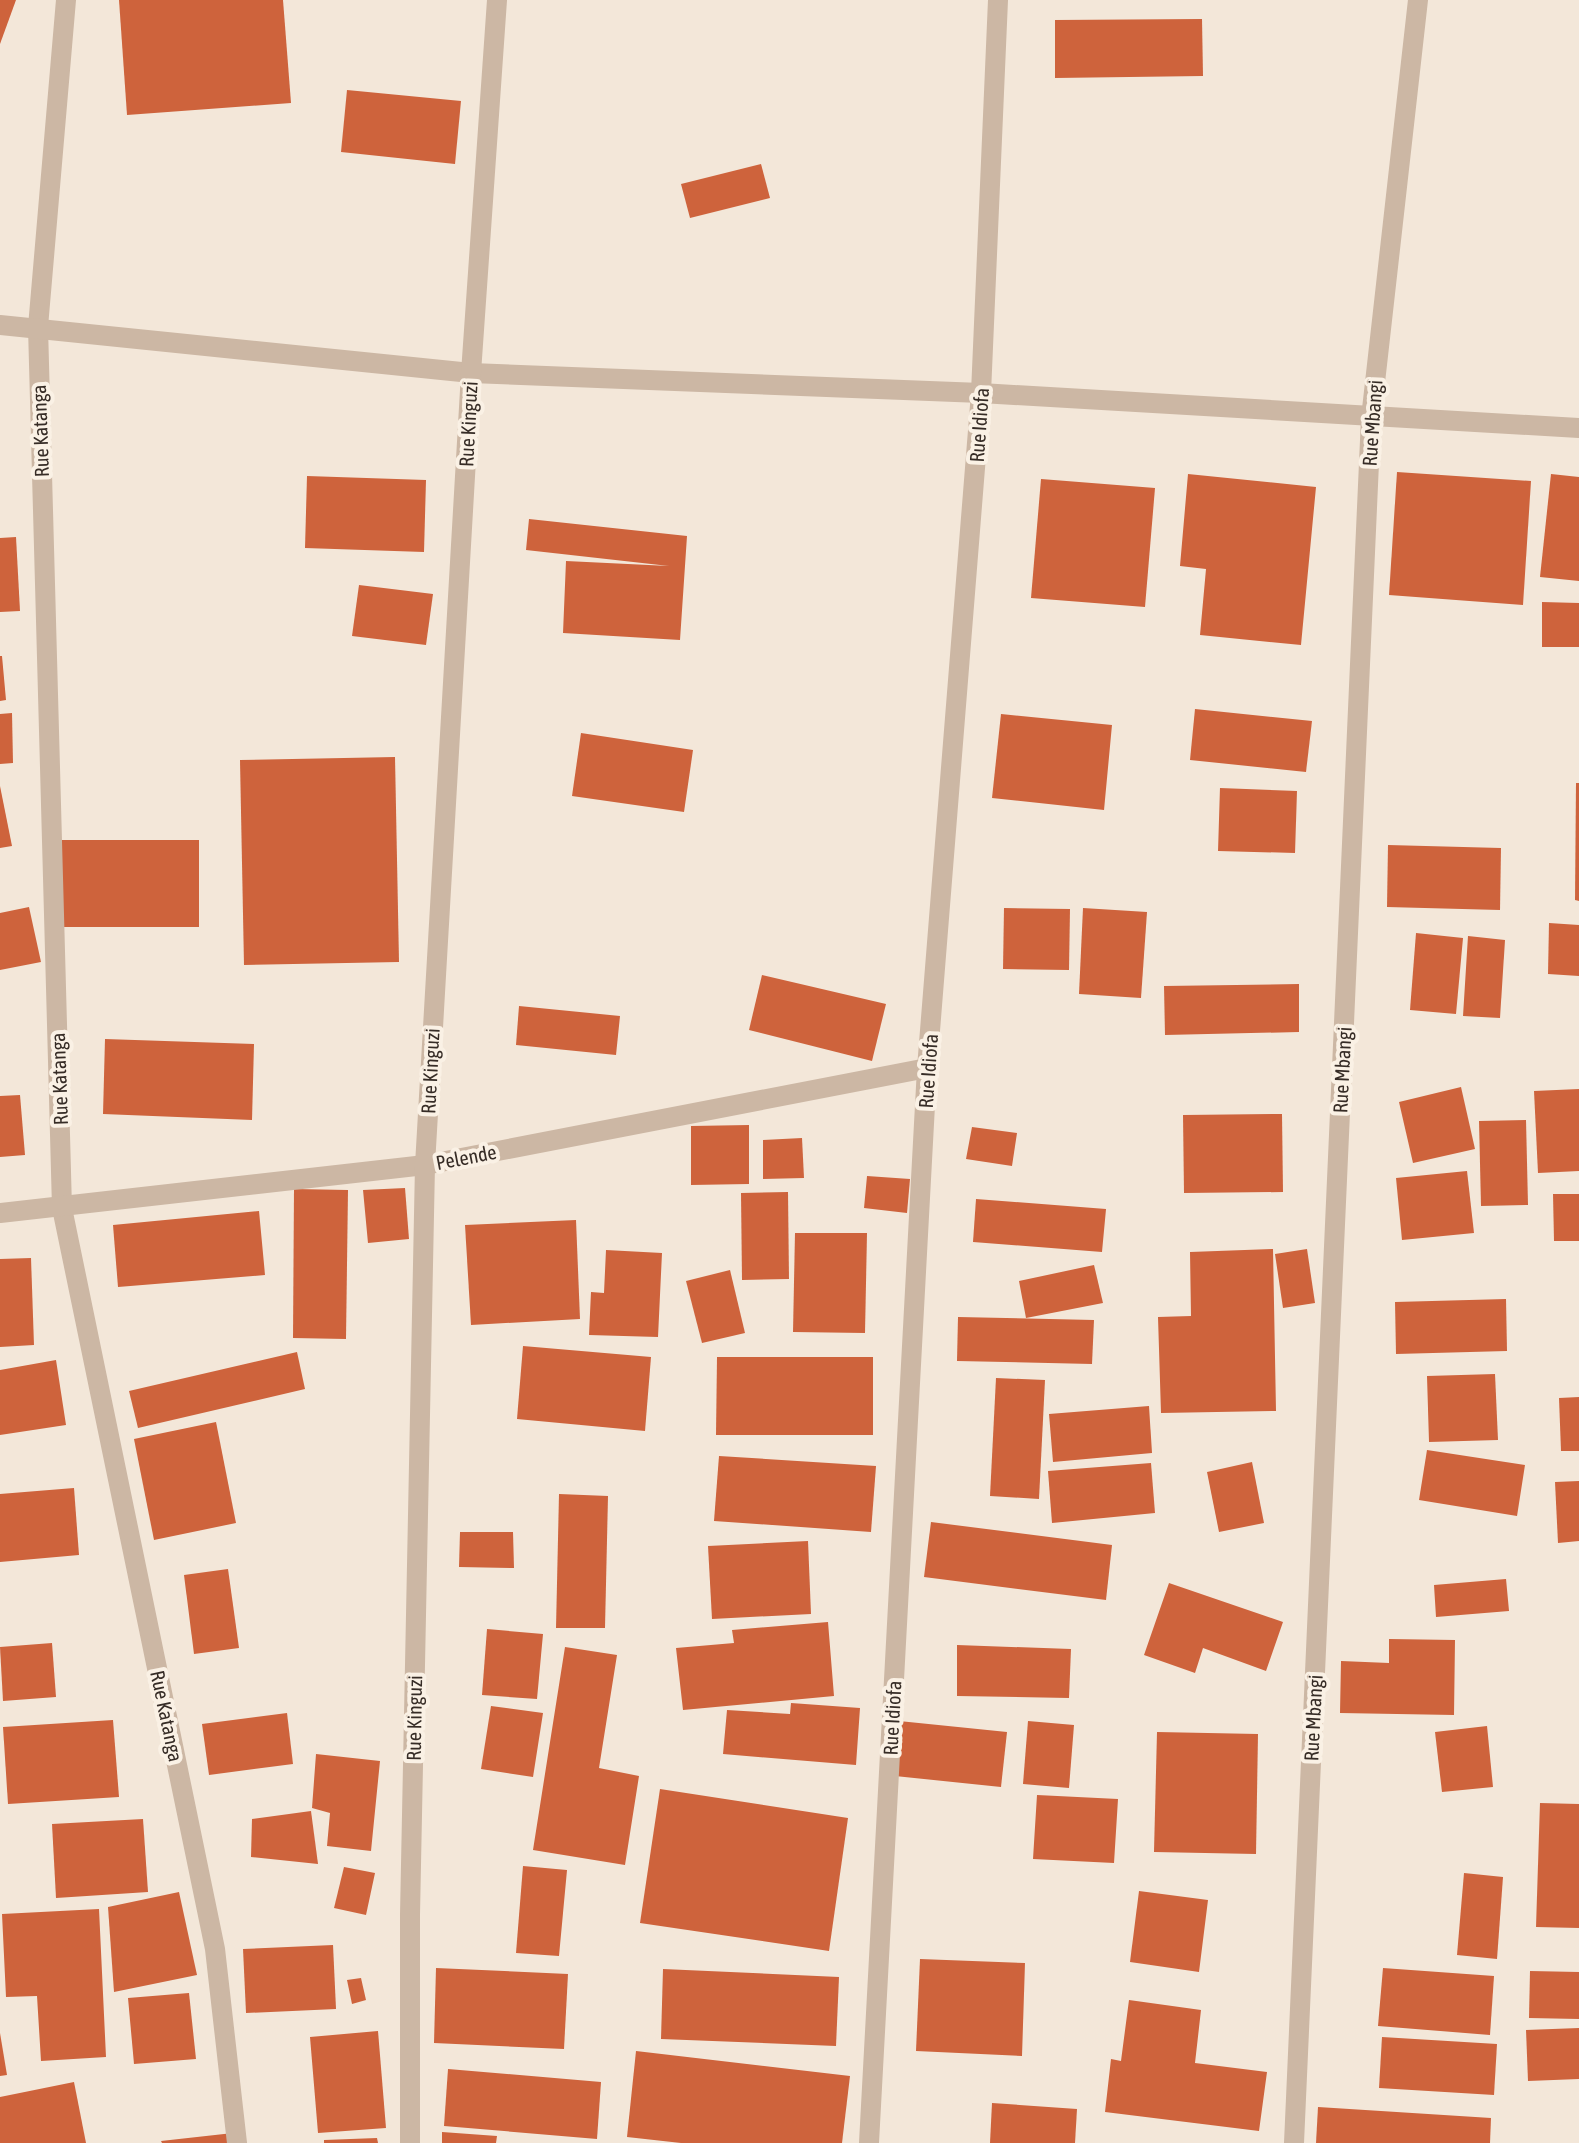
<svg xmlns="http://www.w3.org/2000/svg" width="1579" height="2143" font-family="'Asap Condensed',sans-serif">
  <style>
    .building { fill: #ce633c }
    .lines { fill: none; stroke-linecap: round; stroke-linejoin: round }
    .street { stroke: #ccb7a4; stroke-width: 20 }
    .labels { text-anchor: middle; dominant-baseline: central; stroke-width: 8; stroke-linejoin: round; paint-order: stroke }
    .street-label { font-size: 20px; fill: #362c26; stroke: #faf1e5 }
  </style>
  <rect width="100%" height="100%" fill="#f3e7d9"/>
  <g class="building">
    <polygon points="0,0 16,0 0,44"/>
    <polygon points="119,0 283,0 291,103 127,115"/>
    <polygon points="1202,19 1203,76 1055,78 1055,20"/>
    <polygon points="347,90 461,101 455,164 341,152"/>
    <polygon points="761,164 770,198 690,218 681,184"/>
    <polygon points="1397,472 1531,481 1523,605 1389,595"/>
    <polygon points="1188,474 1316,487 1301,645 1200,635 1206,569 1180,566"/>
    <polygon points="1551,474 1579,477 1579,581 1540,577"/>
    <polygon points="307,476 426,480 424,552 305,548"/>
    <polygon points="1041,479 1155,488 1145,607 1031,598"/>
    <polygon points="529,519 687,536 680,640 563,633 566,561 669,566 526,550"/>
    <polygon points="16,537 20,611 0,612 0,538"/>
    <polygon points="359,585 433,594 426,645 352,636"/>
    <polygon points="1542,602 1579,603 1579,647 1542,647"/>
    <polygon points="0,656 2,656 6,700 0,701"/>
    <polygon points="1195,709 1312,721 1306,772 1190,760"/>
    <polygon points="12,713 13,763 0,764 0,714"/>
    <polygon points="1001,714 1112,725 1104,810 992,798"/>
    <polygon points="581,733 693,750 684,812 572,796"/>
    <polygon points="395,757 399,962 244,965 240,760"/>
    <polygon points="1576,783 1579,783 1579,901 1575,900"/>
    <polygon points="0,786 12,846 0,848"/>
    <polygon points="1220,788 1297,791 1295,853 1218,851"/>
    <rect x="60" y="840" width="139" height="87"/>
    <polygon points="1388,845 1501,848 1500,910 1387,907"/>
    <polygon points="29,907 41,962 0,970 0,913"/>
    <polygon points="1004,908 1070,909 1069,970 1003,969"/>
    <polygon points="1083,908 1147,912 1141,998 1079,994"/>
    <polygon points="1549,923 1579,925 1579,976 1548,974"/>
    <polygon points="1416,933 1463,938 1456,1014 1410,1010"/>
    <polygon points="1468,936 1505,940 1500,1018 1463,1016"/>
    <polygon points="762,975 886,1004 872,1061 749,1030"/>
    <polygon points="1299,984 1299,1032 1165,1035 1164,986"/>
    <polygon points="519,1006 620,1016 616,1055 516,1045"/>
    <polygon points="105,1039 254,1044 252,1120 103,1114"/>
    <polygon points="1461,1087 1475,1149 1413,1163 1399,1102"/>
    <polygon points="1579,1089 1579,1171 1538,1173 1534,1091"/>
    <polygon points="20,1095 25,1155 0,1157 0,1096"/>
    <polygon points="1282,1114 1283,1192 1184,1193 1183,1115"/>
    <polygon points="1526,1120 1528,1205 1481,1206 1479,1121"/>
    <polygon points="749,1125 749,1184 691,1185 691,1126"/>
    <polygon points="972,1127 1017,1133 1012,1166 966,1159"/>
    <polygon points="802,1138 804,1178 763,1179 763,1140"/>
    <polygon points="1467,1171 1474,1233 1402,1240 1396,1178"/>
    <polygon points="867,1176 910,1179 907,1213 864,1208"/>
    <polygon points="405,1188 409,1239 368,1243 363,1190"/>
    <polygon points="294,1189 348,1190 346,1339 293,1338"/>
    <polygon points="788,1192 789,1279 742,1280 741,1193"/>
    <polygon points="1553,1194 1579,1194 1579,1241 1554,1241"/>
    <polygon points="976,1199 1106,1209 1102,1252 973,1242"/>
    <polygon points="259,1211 265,1275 118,1287 113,1225"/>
    <polygon points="576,1220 580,1319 471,1325 465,1225"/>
    <polygon points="795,1233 867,1233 865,1333 793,1332"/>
    <polygon points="1273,1249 1276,1411 1161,1413 1158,1317 1191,1316 1190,1252"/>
    <polygon points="1307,1249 1315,1303 1283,1308 1275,1254"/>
    <polygon points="606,1250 662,1253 658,1337 589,1335 591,1292 604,1293"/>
    <polygon points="31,1258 34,1345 0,1347 0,1259"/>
    <polygon points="1094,1265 1103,1303 1026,1318 1019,1281"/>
    <polygon points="730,1270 745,1333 702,1343 686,1281"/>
    <polygon points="1506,1299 1507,1351 1396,1354 1395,1302"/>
    <polygon points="958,1317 1094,1320 1092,1364 957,1361"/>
    <polygon points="523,1346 651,1357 645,1431 517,1419"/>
    <polygon points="297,1352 305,1389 138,1428 129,1391"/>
    <polygon points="717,1357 873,1357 873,1435 716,1435"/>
    <polygon points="56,1360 66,1425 0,1435 0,1370"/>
    <polygon points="1495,1374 1498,1440 1429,1442 1427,1376"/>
    <polygon points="996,1378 1045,1380 1039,1499 990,1496"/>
    <polygon points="1579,1397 1579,1451 1561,1451 1559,1398"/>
    <polygon points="1149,1406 1152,1453 1053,1462 1049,1414"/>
    <polygon points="216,1422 236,1523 154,1540 134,1439"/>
    <polygon points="1427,1450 1525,1465 1517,1516 1419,1500"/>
    <polygon points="719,1456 876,1466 871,1532 714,1521"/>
    <polygon points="1252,1462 1264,1523 1219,1532 1207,1472"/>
    <polygon points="1151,1463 1155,1513 1052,1523 1048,1471"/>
    <polygon points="1579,1481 1579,1541 1558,1543 1555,1482"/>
    <polygon points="74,1488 79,1555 0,1562 0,1494"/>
    <polygon points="559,1494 608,1496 605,1628 556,1628"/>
    <polygon points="931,1522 1112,1545 1106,1600 924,1577"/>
    <polygon points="460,1532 513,1532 514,1568 459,1567"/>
    <polygon points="808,1541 811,1614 712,1619 708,1546"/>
    <polygon points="228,1569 239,1648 194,1654 184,1575"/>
    <polygon points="1506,1579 1509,1611 1436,1617 1434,1585"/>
    <polygon points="1169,1583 1283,1622 1266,1671 1203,1648 1195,1673 1144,1655"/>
    <polygon points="828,1622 834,1696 683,1710 676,1648 734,1643 732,1630"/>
    <polygon points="487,1629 543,1634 537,1699 482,1695"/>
    <polygon points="1389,1639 1455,1640 1454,1715 1340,1713 1341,1661 1389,1663"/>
    <polygon points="52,1643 56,1697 3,1701 0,1647"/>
    <polygon points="957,1645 1071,1649 1069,1698 957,1696"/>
    <polygon points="565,1647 617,1655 599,1768 639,1776 625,1865 533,1850"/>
    <polygon points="791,1703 860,1708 856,1765 723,1754 727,1710 790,1714"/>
    <polygon points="491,1706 543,1713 533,1777 481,1769"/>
    <polygon points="287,1713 293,1764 209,1775 202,1724"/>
    <polygon points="113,1720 119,1797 8,1804 3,1727"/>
    <polygon points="899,1721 1007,1732 1001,1787 895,1776"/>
    <polygon points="1028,1721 1074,1725 1069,1788 1023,1784"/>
    <polygon points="1487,1726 1493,1787 1442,1792 1435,1732"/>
    <polygon points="1157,1732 1258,1734 1256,1854 1154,1852"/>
    <polygon points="316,1754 380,1761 371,1851 327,1846 330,1813 312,1808"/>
    <polygon points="660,1789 848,1818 829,1951 640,1923"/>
    <polygon points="1037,1795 1118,1799 1114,1863 1033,1859"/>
    <polygon points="1540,1803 1579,1804 1579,1928 1536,1927"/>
    <polygon points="311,1811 318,1864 251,1857 252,1819"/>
    <polygon points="143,1819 148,1892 56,1898 52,1824"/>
    <polygon points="523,1866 567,1870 559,1956 516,1953"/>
    <polygon points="344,1867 375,1873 366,1915 334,1908"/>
    <polygon points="1464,1873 1503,1877 1497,1959 1457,1955"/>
    <polygon points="1139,1891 1208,1900 1199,1972 1130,1962"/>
    <polygon points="179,1892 197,1975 114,1992 108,1907"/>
    <polygon points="99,1909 106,2057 41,2061 37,1996 6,1997 2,1914"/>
    <polygon points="333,1945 336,2009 246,2013 243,1949"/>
    <polygon points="920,1959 1025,1963 1022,2056 916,2051"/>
    <polygon points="436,1968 568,1974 564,2049 434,2043"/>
    <polygon points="1383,1968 1494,1976 1490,2035 1378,2026"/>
    <polygon points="663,1969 839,1977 836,2046 661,2039"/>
    <polygon points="1530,1971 1579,1972 1579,2019 1529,2018"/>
    <polygon points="361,1978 366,2000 352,2004 347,1980"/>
    <polygon points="189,1993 196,2059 134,2064 128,1998"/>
    <polygon points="1129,2000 1201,2010 1195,2063 1267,2072 1259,2131 1105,2112 1111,2059 1121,2061"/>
    <polygon points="1579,2028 1579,2079 1528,2081 1526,2030"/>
    <polygon points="378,2031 386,2128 318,2133 310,2037"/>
    <polygon points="0,2033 7,2075 0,2076"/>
    <polygon points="1382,2037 1497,2044 1494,2095 1379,2088"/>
    <polygon points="636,2051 850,2076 842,2143 681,2143 627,2137"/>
    <polygon points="448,2069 601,2082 597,2139 444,2126"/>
    <polygon points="74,2082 86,2143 0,2143 0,2097"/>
    <polygon points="992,2103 1077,2109 1075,2143 990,2143"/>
    <polygon points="1318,2107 1491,2118 1490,2143 1316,2143"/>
    <polygon points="442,2132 497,2136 496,2143 442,2143"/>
    <polygon points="233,2133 234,2143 162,2143 161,2141"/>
    <polygon points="377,2138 378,2143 324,2143 324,2140"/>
  </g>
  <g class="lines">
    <g class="street">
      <polyline points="66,0 38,327 62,1208 215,1949 237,2143"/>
      <polyline points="0,325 471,373 981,393 1579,428"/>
      <polyline points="0,1213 425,1165 927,1068"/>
      <polyline points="410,2143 410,1915 425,1165 471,373 497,0"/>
      <polyline points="869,2143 927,1068 981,393 998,0"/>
      <polyline points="1294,2143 1371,418 1418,0"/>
    </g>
  </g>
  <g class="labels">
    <g class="street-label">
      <text transform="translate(1372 423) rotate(-86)">Rue Mbangi</text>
      <text transform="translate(468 424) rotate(-87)">Rue Kinguzi</text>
      <text transform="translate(979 425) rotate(-86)">Rue Idiofa</text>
      <text transform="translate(40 431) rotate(-92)">Rue Katanga</text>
      <text transform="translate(1342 1070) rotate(-87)">Rue Mbangi</text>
      <text transform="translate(430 1071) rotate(-87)">Rue Kinguzi</text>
      <text transform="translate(928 1071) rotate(-86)">Rue Idiofa</text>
      <text transform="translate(59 1079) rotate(-92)">Rue Katanga</text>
      <text transform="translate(466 1157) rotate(-11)">Pelende</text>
      <text transform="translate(167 1716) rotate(78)">Rue Katanga</text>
      <text transform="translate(414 1718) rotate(-89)">Rue Kinguzi</text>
      <text transform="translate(892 1718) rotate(-87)">Rue Idiofa</text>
      <text transform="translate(1313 1718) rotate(-87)">Rue Mbangi</text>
    </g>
  </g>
</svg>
